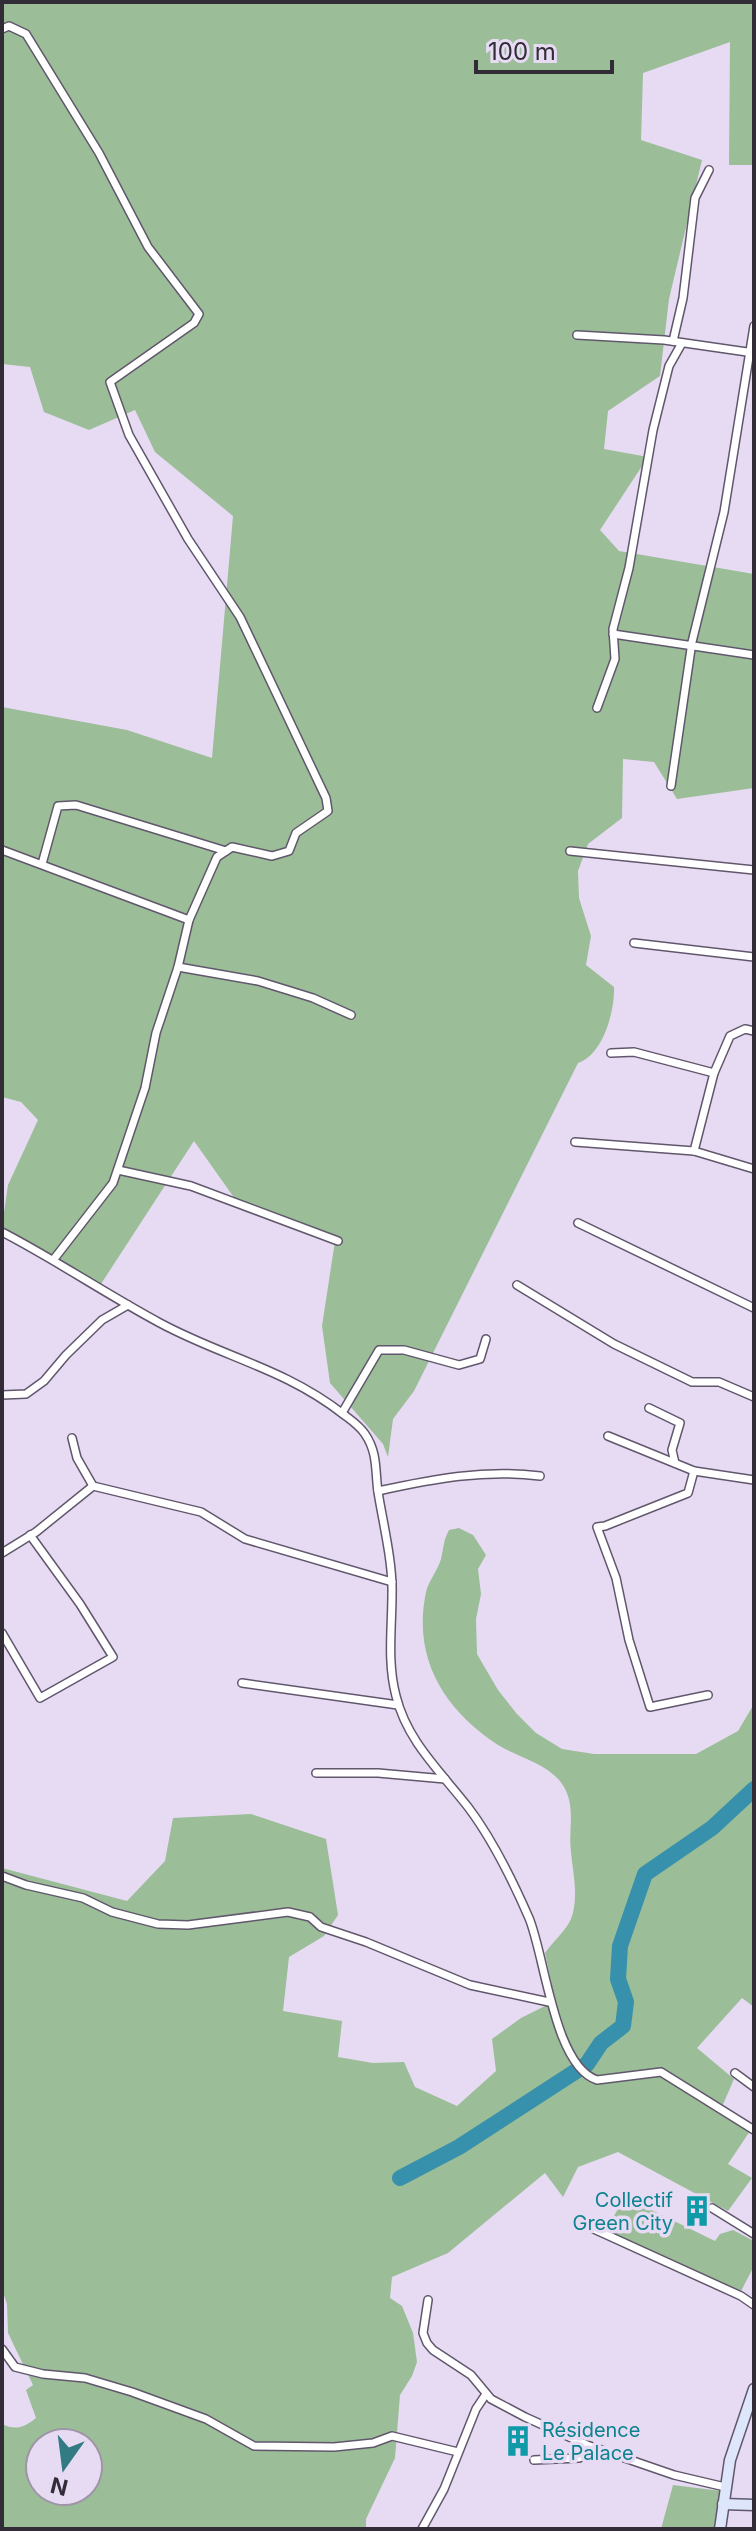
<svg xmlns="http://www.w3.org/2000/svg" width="756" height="2531" font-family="Inter,sans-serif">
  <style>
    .green { fill: #9bbd97; fill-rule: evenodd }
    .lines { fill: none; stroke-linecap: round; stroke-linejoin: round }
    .river { stroke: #3891ac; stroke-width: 16 }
    .street-casing { stroke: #61576c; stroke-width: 10 }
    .secondary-casing { stroke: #61576c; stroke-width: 13 }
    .street { stroke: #fff; stroke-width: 7 }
    .secondary { stroke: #dde6fa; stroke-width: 10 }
    .labels { text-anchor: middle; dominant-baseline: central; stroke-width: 7; stroke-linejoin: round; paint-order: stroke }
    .culture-label { font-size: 20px; fill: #0d838f; stroke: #e7dbf4; text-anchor: end }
  </style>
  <rect width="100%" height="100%" fill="#e7dbf4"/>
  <g class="green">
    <path d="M2 2H754V165H729L730 42 643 73 641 140 702 160 669 299 660 376 608 411 604 449 648 457 600 530 619 551 754 574V788L677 799 654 762 623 759 622 818 588 844 578 871 579 898 591 936 586 965 614 987C615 1011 603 1055 578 1063L414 1391 393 1419 388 1457 383 1444 330 1383 322 1326 335 1241 240 1206 194 1141 99 1287 2 1226 8 1185 38 1120 21 1102 2 1097V707L127 730 212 758 233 516 155 452 135 410 89 430 44 412 30 367 2 364Z"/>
    <path d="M459 1528 473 1535 486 1555 478 1569 481 1594 476 1619 477 1654 498 1690 517 1714 536 1733 562 1749 594 1754H696L738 1731 754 1704V2007L742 1998 697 2048 734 2079 721 2109 752 2128 728 2164 752 2178 728 2211 618 2152 578 2167 563 2197 545 2173 448 2253 392 2277 390 2298 402 2306 413 2333 417 2362 412 2376 400 2395 395 2458 366 2519V2529H2V2424C16 2431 25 2427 36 2418L26 2390 33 2385 8 2333 7 2304 2 2289V1868L127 1901 165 1861 173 1818 251 1814 326 1839 338 1915 324 1936 289 1957 283 2011 342 2021 338 2057 373 2063 404 2062 415 2087 457 2106 496 2071 492 2039 521 2018 555 2001 545 1953C553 1942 566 1930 571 1919 579 1898 573 1873 571 1852 568 1830 576 1808 564 1787 551 1764 519 1758 498 1745 444 1710 412 1658 426 1592 429 1580 438 1570 441 1559 444 1547 443 1541 449 1530ZM40 2443H88V2491H40Z"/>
    <polygon points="625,2197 715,2241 720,2234 733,2230 754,2241 754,2266 739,2295 604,2233"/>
    <polygon points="673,2485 721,2491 716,2529 661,2529"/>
  </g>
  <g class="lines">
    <polyline class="river" points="400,2178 459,2147 587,2064 601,2043 623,2026 626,2002 618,1979 620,1946 645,1874 712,1828 754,1789"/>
    <defs>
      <g id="street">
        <polyline points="2,29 9,26 26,34 99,153 148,247 199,314 194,323 110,382 129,435 188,539 240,617 326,798 328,811 296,833 289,851 272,856 232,847 217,857 189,920 178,967 156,1033 145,1088 113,1183 54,1259"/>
        <polyline points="577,335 664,340 754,353"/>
        <polyline points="673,341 683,298 695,198 709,170"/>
        <polyline points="613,634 754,655"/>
        <polyline points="597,708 615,659 613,629 629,568 653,430 669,366 682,343"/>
        <polyline points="671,786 692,642 724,512 754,326"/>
        <polyline points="2,850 189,920"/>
        <polyline points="570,851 754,870"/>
        <polyline points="42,864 58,806 76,805 226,851"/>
        <polyline points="634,943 754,957"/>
        <polyline points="178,967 258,981 313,998 351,1015"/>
        <polyline points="611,1053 634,1052 714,1073"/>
        <polyline points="575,1142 694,1151 754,1169"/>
        <polyline points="694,1151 714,1073 730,1036 745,1029 754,1031"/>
        <polyline points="118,1170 191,1186 338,1241"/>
        <polyline points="578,1223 754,1308"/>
        <path d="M2 1232C56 1260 106 1294 160 1323 223 1357 284 1368 343 1414 351 1420 359 1425 365 1434 378 1453 375 1471 378 1492 383 1523 393 1563 392 1594 392 1628 387 1662 396 1696 407 1741 440 1771 468 1807 493 1840 512 1879 529 1918 545 1956 554 2066 597 2080L661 2072 754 2130"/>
        <polyline points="517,1285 614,1344 692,1382 719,1382 754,1397"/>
        <polyline points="2,1395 26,1394 44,1381 66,1355 102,1320 128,1305"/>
        <polyline points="649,1408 680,1423 672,1450 675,1463"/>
        <polyline points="342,1413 379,1350 404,1350 459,1365 480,1359 486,1339"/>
        <polyline points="608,1436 694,1471 754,1480"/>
        <polyline points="72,1438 77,1458 93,1486"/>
        <polyline points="694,1471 688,1493 605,1526 597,1527 616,1578 629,1640 650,1707 708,1695"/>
        <path d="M378 1491C433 1479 484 1469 540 1476"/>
        <polyline points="2,1553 36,1532 93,1486 201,1512 245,1539 392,1582"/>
        <polyline points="2,1633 40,1698 113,1657 80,1604 30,1535"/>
        <polyline points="242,1683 398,1705"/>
        <polyline points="316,1773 378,1773 445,1779"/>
        <polyline points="2,1876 26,1885 83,1898 112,1912 158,1924 188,1925 288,1912 310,1917 321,1927 366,1942 470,1985 549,2002"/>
        <polyline points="735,2073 754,2087"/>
        <polyline points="712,2208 754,2234"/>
        <polyline points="585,2225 741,2296 754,2305"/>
        <polyline points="428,2300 423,2333 427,2343 433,2350 471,2375 491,2399 525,2417 587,2445 674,2475 725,2487"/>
        <polyline points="2,2349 15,2367 43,2374 85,2378 132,2392 206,2419 254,2446 334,2447 373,2443 392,2436 458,2452"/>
        <polyline points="534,2460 579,2458 600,2450"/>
        <polyline points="422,2529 444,2489 476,2409 486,2394"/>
      </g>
      <g id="secondary">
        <polyline points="723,2504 754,2505"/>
        <polyline points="720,2529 730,2460 754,2389"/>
      </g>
    </defs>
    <use href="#street" class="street-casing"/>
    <use href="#secondary" class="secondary-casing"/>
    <use href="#street" class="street"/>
    <use href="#secondary" class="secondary"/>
  </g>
  <defs>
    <symbol id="building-bare" viewBox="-9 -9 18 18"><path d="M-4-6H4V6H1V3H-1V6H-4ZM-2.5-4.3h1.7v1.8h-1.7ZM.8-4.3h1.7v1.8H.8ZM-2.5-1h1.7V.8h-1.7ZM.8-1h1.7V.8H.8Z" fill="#0f9aa8" stroke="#e7dbf4" stroke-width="2.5" paint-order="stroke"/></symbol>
  </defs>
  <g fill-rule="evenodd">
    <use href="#building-bare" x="675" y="2189" width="44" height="44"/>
    <use href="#building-bare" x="496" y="2419" width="44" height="44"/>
  </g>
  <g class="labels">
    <g class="culture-label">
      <text x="673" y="2200">Collectif<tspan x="673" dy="23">Green City</tspan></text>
      <text x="542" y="2430" text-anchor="start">Résidence<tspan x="542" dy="23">Le Palace</tspan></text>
    </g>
  </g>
  <rect width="756" height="2531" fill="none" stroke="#312c36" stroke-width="8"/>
  <g transform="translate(64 2467) rotate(194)"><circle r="38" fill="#e7dbf4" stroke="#9e95a8" stroke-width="2"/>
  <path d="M0-6L14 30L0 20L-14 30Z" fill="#327b82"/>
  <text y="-12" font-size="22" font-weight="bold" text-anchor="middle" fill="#312c36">N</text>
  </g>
  <path d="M476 60v12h136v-12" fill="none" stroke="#312c36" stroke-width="4"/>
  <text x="488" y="60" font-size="24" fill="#312c36" stroke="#e7dbf4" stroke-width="6" paint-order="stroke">100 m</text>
</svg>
